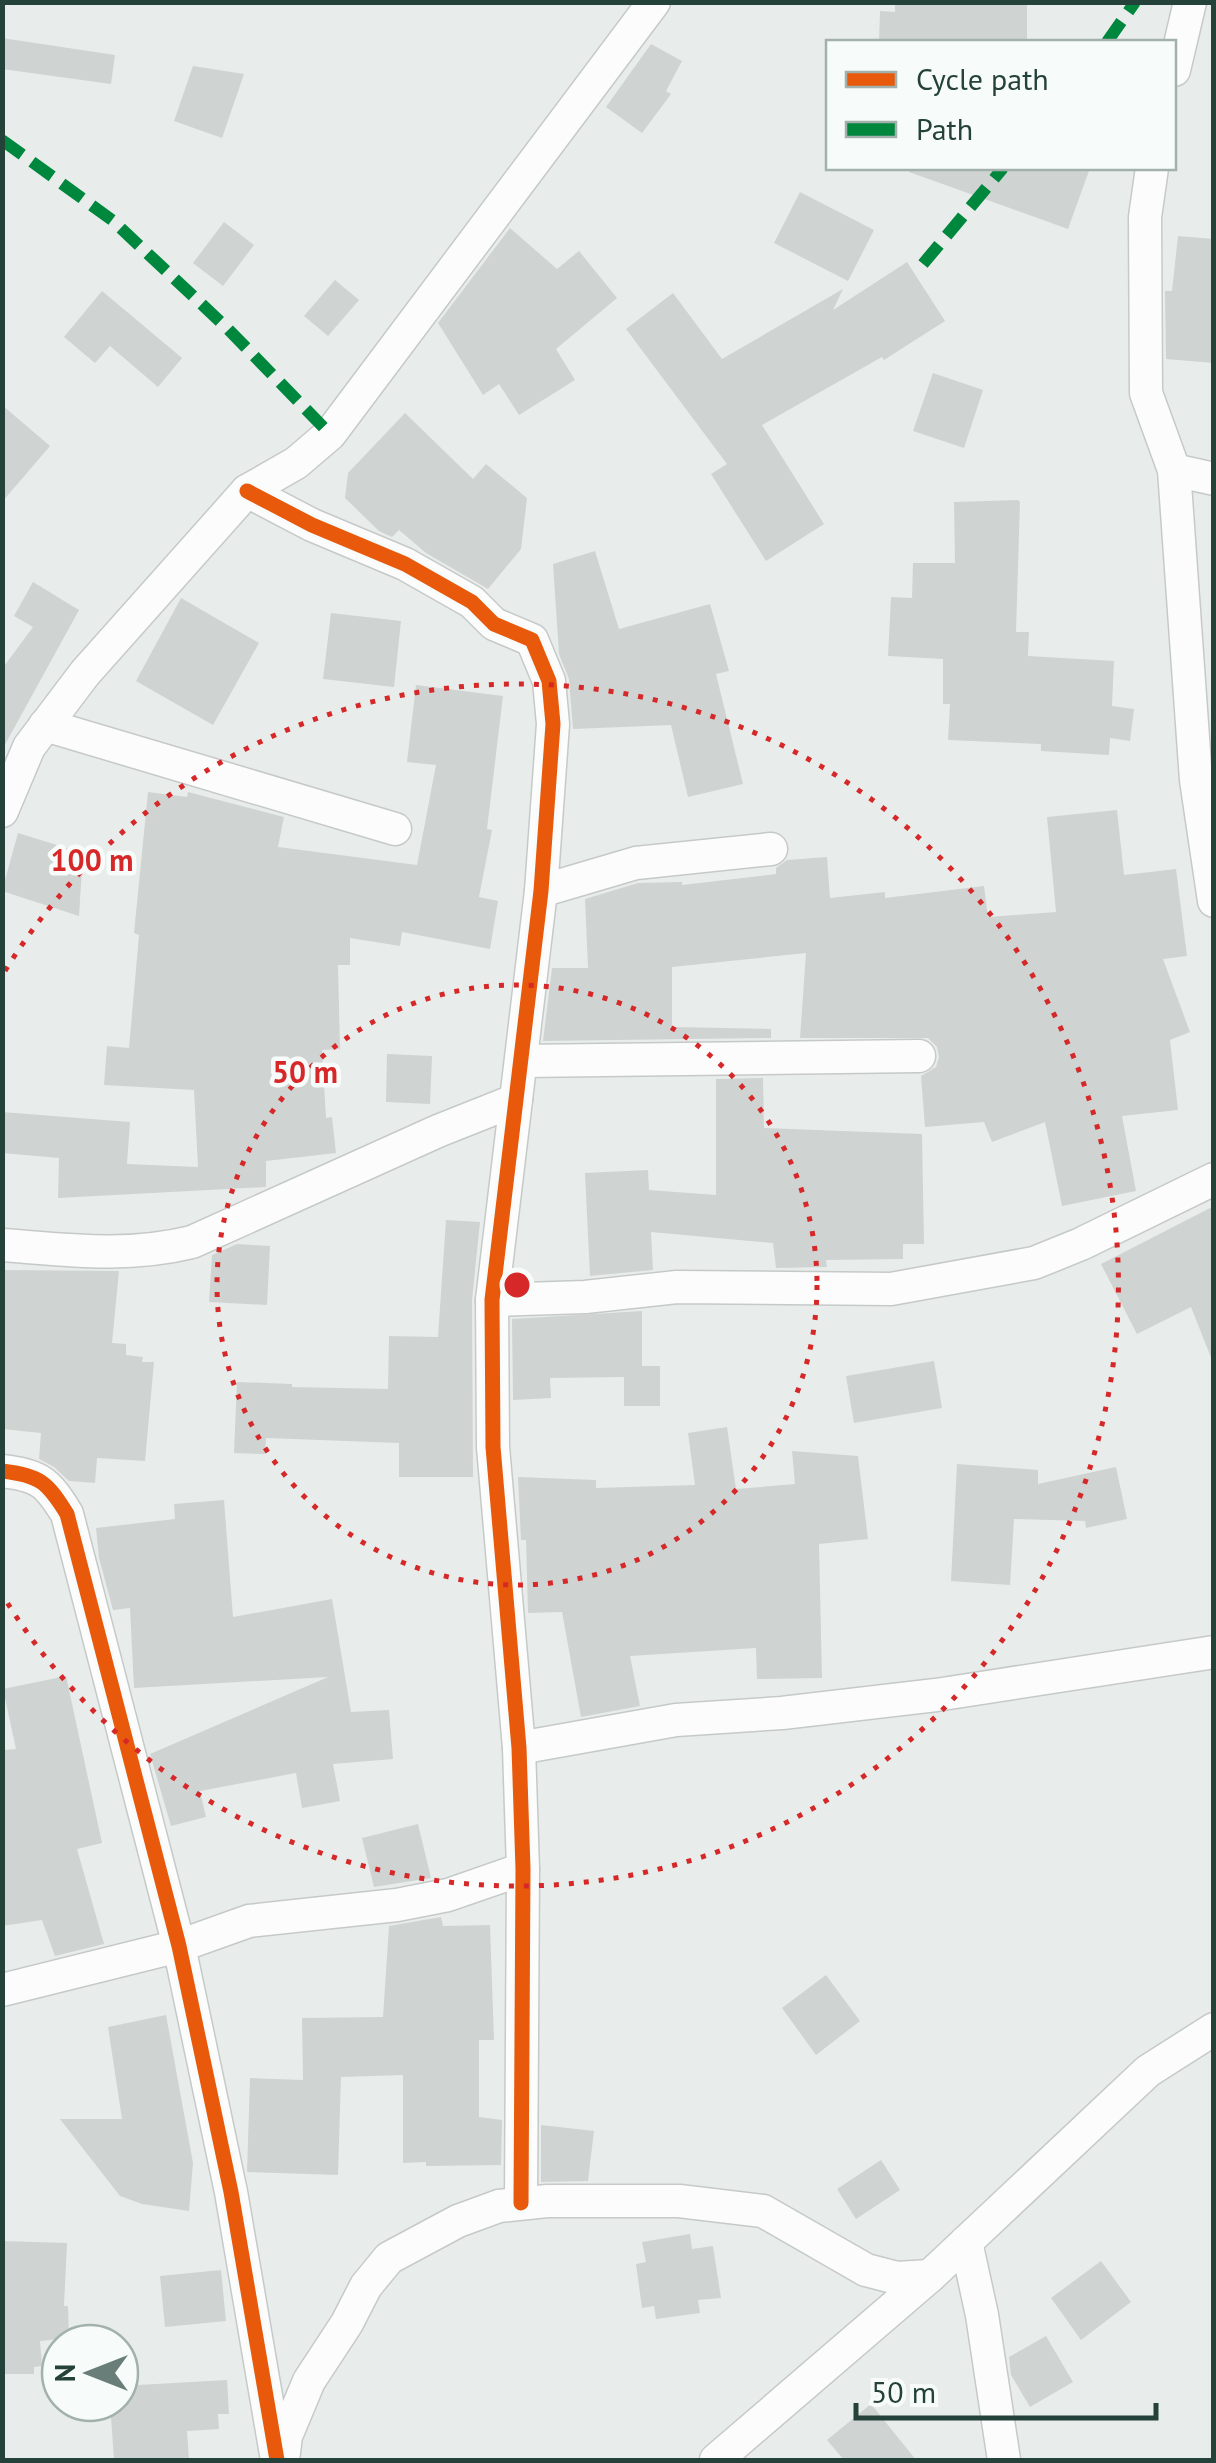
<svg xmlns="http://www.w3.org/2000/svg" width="1216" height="2463" font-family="'PT Sans',sans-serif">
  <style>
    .building { fill: #cfd4d2 }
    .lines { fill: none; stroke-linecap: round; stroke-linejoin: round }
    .street-casing { stroke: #c5cac8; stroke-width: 35 }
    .street { stroke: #fcfcfc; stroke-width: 32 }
    .quiet { stroke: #00873e; stroke-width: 12; stroke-dasharray: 25 12; stroke-linecap: butt }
    .cycleway-casing { stroke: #f7fbf9; stroke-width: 21 }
    .cycleway { stroke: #e8590c; stroke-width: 15 }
    .ring { fill: none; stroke: #d62828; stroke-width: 5; stroke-dasharray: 5 10 }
    .centre { fill: #d62828; stroke: #f7fbf9; stroke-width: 5 }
    .ring-label { font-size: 30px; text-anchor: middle; font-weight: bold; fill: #d62828; stroke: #f7fbf9; stroke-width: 9; stroke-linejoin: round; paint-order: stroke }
  </style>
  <rect width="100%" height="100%" fill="#e8edeb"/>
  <g class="building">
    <polygon points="895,2 1027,2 1027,42 879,42 880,11 895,12"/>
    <polygon points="2,38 115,55 111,84 2,69"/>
    <polygon points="651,44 682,61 666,91 671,94 642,133 606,107"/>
    <polygon points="193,66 244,74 222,138 174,121"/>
    <polygon points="909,168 1090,168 1068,229 909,172"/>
    <polygon points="800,192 874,230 848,281 774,243"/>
    <polygon points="224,222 254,245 223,286 193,263"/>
    <polygon points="510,228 557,269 579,251 617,298 556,349 575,380 519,415 499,384 483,395 438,323"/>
    <polygon points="1178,236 1214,239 1214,363 1166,359 1165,291 1172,291"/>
    <polygon points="907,262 945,321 884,360 882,357 762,425 824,524 766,561 711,474 727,464 626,329 673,293 722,359 843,289 833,310"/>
    <polygon points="335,280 359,300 328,336 304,316"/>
    <polygon points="102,291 182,358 158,387 110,346 95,363 64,337"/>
    <polygon points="933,373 983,390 964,448 913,431"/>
    <polygon points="2,405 50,446 2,502"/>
    <polygon points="405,413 473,479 486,464 527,498 521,549 488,589 426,553 399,530 392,537 379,531 345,498 348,473"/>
    <polygon points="1018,500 1020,502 1016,632 1029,632 1028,656 1114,661 1112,706 1134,709 1130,741 1110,738 1109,755 1041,751 1041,744 948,740 950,704 943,704 943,659 888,656 891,597 912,598 913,563 955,563 954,502"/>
    <polygon points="595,551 619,629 710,604 729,671 716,674 743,784 688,797 671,725 573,729 569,679 559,654 553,564"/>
    <polygon points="33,582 79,610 2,750 2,669 33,627 14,616"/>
    <polygon points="181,598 259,643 213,725 136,681"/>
    <polygon points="331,613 401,621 394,687 323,679"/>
    <polygon points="416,685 503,696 487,829 492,830 479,897 498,901 490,949 402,932 400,946 350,938 350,965 338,965 340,1049 322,1050 326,1118 332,1117 336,1153 266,1161 266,1187 58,1198 59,1158 2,1153 2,1112 130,1122 127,1164 198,1167 194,1090 104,1085 107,1046 129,1048 139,935 134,933 148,792 187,797 188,792 284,817 278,847 417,865 436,765 407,762"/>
    <polygon points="1117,810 1124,875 1176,869 1187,956 1163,959 1190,1032 1170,1040 1178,1110 1122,1116 1136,1191 1062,1206 1045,1122 992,1142 984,1122 925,1127 921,1076 936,1067 939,1057 937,1047 928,1038 800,1038 806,953 672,967 672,1027 771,1029 771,1038 543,1041 552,968 588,968 585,899 638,883 682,882 682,885 776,874 776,868 787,860 827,857 830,898 885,892 885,898 984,886 988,917 1056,912 1047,817"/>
    <polygon points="18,833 83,853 79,916 2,891"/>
    <polygon points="387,1054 432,1056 430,1104 386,1102"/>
    <polygon points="763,1078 764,1128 922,1134 924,1244 903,1244 903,1259 826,1260 827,1267 776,1268 773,1243 651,1232 653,1270 590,1276 585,1173 648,1170 649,1190 716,1195 716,1079"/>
    <polygon points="1214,1206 1214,1360 1212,1360 1191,1307 1137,1334 1101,1264"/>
    <polygon points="446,1220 480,1222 472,1300 473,1477 399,1477 399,1443 266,1438 265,1454 234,1453 237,1382 292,1384 292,1387 388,1389 389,1336 438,1337"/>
    <polygon points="237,1244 270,1246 267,1305 209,1302 212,1255"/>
    <polygon points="2,1270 119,1271 112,1343 126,1344 126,1355 143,1357 142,1362 154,1362 145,1461 97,1458 95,1483 69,1481 54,1467 39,1459 41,1433 2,1429"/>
    <polygon points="642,1311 642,1366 660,1366 660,1406 624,1406 624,1377 550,1378 551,1398 513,1400 512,1319"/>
    <polygon points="934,1361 942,1408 854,1423 846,1376"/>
    <polygon points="727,1427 736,1489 795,1484 792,1451 858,1456 868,1539 819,1544 822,1678 757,1679 756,1648 630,1656 640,1706 581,1717 562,1612 528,1613 526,1540 521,1540 518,1477 596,1480 596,1488 695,1485 688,1433"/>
    <polygon points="957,1464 1038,1470 1038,1484 1116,1467 1127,1519 1086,1528 1085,1521 1014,1519 1010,1585 951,1581"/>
    <polygon points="224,1500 233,1617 332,1599 351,1712 389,1710 393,1759 333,1764 340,1801 302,1808 296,1773 200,1791 206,1817 171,1826 150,1754 328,1677 134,1688 130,1608 113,1610 99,1558 96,1528 175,1519 174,1504"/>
    <polygon points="66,1676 102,1843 77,1849 104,1944 55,1956 42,1920 2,1926 2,1750 16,1749 3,1689"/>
    <polygon points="418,1824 431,1878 374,1887 362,1838"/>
    <polygon points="441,1917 443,1926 490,1925 494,2040 479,2040 479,2117 502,2120 501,2165 426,2166 426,2162 403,2163 403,2075 341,2077 338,2175 247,2172 250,2078 303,2080 302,2018 383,2017 389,1926"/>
    <polygon points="826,1975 860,2021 816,2055 782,2008"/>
    <polygon points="166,2015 193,2163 189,2211 142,2204 120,2196 60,2119 122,2119 108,2027"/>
    <polygon points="541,2125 594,2131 588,2181 541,2182"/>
    <polygon points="881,2160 900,2190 856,2219 837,2189"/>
    <polygon points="690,2234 692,2249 713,2246 721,2298 698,2300 700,2313 656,2319 654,2306 642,2308 636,2264 646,2262 642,2242"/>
    <polygon points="2,2241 67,2243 64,2306 68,2306 69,2338 40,2341 42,2366 34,2367 34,2374 2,2374"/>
    <polygon points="1101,2261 1131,2302 1081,2340 1051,2298"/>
    <polygon points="221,2270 226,2321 165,2327 160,2276"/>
    <polygon points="1046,2336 1073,2382 1030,2407 1011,2375 1009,2357"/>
    <polygon points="227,2380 229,2414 218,2414 219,2429 187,2431 189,2460 114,2460 110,2403 120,2403 120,2386"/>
    <polygon points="871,2404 916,2460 844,2460 827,2440"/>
  </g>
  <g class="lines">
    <defs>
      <g id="street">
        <polyline points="1174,70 1190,2"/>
        <polyline points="1152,168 1145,217 1146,393 1174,470 1196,780 1214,901"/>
        <polyline points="1174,470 1214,479"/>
        <polyline points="247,491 312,525 405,564 472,602 494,624 532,640 549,681 553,724 541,891 492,1300 493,1447 519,1748 523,1869 521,2203"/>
        <polyline points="45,725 395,829"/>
        <polyline points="2,811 29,747 85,673 247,491 296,463 330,434 654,2"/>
        <polyline points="541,891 636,863 771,849"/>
        <polyline points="523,1061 919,1056"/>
        <path d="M2 1245C68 1250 127 1258 192 1242L438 1131 516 1100"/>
        <polyline points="492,1300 585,1297 677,1287 891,1289 1034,1263 1081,1244 1214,1179"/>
        <path d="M2 1471C40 1475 48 1483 67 1514L179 1946 231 2192 277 2460"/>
        <polyline points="519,1748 676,1720 782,1713 936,1695 1214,1652"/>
        <polyline points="2,1990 179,1946 249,1921 397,1905 448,1895 523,1869"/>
        <polyline points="966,2242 982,2315 1004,2460"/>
        <polyline points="283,2460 286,2436 309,2381 347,2323 366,2286 389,2258 458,2221 499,2206 547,2201 679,2201 763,2211 866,2270 897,2278 930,2276"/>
        <polyline points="716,2460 930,2276 1148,2071 1214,2029"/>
      </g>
    </defs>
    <use href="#street" class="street-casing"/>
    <use href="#street" class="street"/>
    <g class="quiet">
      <polyline points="1107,42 1135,2"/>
      <polyline points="2,140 112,220 227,328 330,434"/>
      <polyline points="923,264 1003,168"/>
    </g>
    <defs>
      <g id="cycleway">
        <polyline points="247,491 312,525 405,564 472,602 494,624 532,640 549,681 553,724 541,891 492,1300 493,1447 519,1748 523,1869 521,2203"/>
        <path d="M2 1471C40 1475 48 1483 67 1514L179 1946 231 2192 277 2460"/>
      </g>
    </defs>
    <use href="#cycleway" class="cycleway-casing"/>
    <use href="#cycleway" class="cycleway"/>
  </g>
  <g class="ring">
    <circle cx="517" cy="1285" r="300"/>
    <path d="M5 971A601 601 0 1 1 5 1599"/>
  </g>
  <circle cx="517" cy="1285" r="15" class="centre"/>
  <g class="ring-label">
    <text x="92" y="871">100 m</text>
    <text x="305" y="1083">50 m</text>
  </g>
  <rect width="1216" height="2463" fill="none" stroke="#24423a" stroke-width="10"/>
  <rect x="826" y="40" width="350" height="130" fill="#f7fbf9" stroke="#a3b1ad" stroke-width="2.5"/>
  <rect x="846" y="72" width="50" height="15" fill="#e8590c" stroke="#a3b1ad" stroke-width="2.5"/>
  <text x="916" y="90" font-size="30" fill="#24423a">Cycle path</text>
  <rect x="846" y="122" width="50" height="15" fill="#00873e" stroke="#a3b1ad" stroke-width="2.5"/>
  <text x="916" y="140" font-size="30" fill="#24423a">Path</text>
  <g transform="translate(90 2373) rotate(270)"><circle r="48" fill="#f7fbf9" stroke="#a3b1ad" stroke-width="2.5"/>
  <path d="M0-8L18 38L0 25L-18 38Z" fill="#697e78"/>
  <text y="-15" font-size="28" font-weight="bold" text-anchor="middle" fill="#24423a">N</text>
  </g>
  <path d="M856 2403v15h300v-15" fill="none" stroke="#24423a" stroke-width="5"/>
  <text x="871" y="2403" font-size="30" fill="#24423a" stroke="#f7fbf9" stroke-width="8" paint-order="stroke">50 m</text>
</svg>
